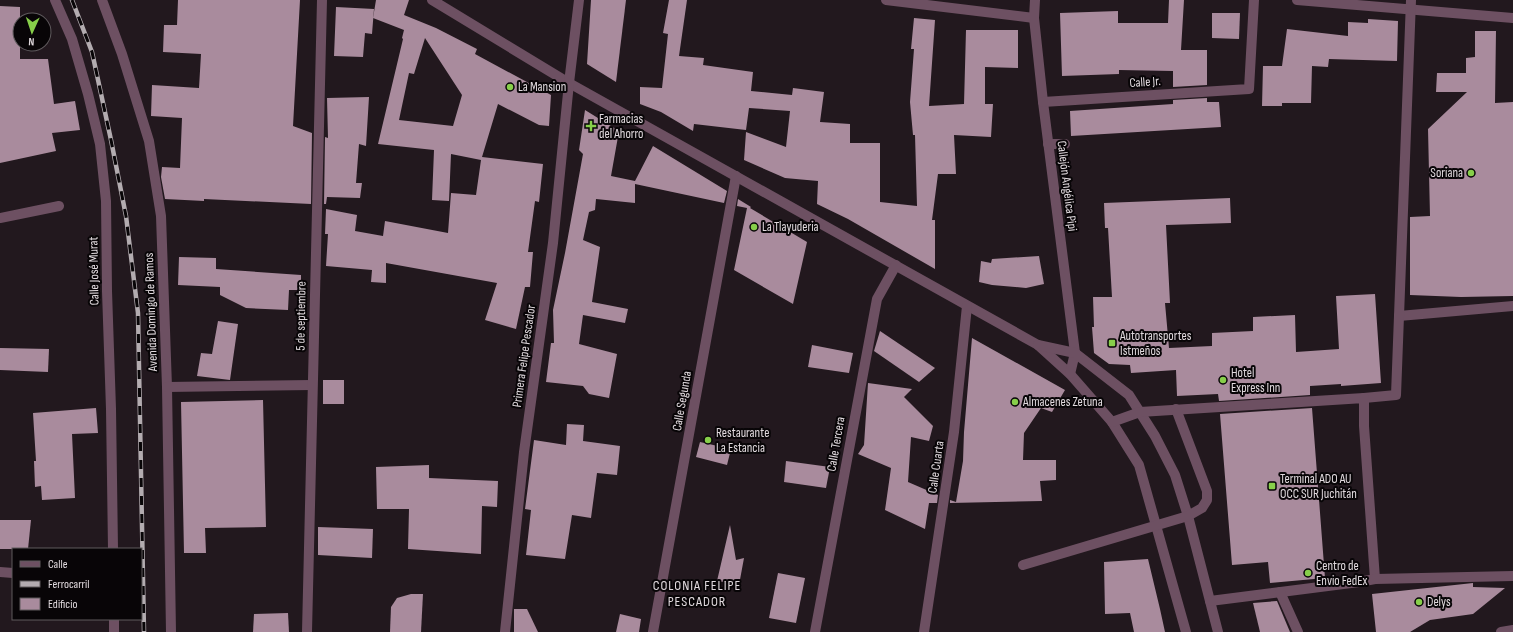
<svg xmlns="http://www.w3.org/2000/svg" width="1513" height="632" font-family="'Sofia Sans Condensed',sans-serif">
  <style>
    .building { fill: #a98b9d; fill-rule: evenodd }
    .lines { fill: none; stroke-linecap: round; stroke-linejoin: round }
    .minor { stroke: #6d5062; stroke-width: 10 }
    .rail-casing { stroke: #b3acb0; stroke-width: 4.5 }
    .rail { stroke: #080507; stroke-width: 3; stroke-dasharray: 9; stroke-linecap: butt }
    .poi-dot { fill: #87cf4a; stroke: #080507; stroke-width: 1.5 }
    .labels { text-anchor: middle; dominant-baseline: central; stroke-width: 4; stroke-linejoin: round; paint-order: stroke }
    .street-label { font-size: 13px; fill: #e1dade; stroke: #080507 }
    .poi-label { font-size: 13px; fill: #e1dade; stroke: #080507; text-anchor: start }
    .neighbourhood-label { font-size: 14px; letter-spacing: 1px; fill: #e1dade; stroke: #080507 }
  </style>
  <rect width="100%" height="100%" fill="#22181e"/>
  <g class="building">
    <polygon points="178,0 300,0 293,126 312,133 311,204 204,199 204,201 165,199 161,177 162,167 180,168 182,118 151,116 152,85 199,88 201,54 163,52 164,25 177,25"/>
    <path d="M376 0H409L404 15 436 28 477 49 475 54 551 95 549 126 539 125 498 104 482 157 543 164 539 202 535 201 528 252H533L530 287H525L516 329 485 320 497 283 386 263V283L371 282 372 270 326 266 328 234H325L326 209 357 215 355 231 383 236 385 221 448 233 451 193 476 195 481 160 451 154 449 201 432 200 434 150 378 144 403 39 402 38 404 30 373 18ZM425 38 462 95 453 126 399 120 409 73 414 74Z"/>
    <polygon points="591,0 626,0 616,82 587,64"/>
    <polygon points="669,0 687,0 679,56 704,58 703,65 753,72 751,91 792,95 793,88 824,92 820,122 850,124 850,143 880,143 880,202 917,206 915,135 913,135 910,102 914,49 911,49 914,18 935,20 929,106 964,104 966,30 1018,30 1018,68 985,67 985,104 993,104 991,137 954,135 956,174 938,174 932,220 935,220 935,269 848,219 817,204 818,181 785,178 744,160 746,132 786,147 790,111 749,108 746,130 694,124 693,131 661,112 640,104 640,87 662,88 668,34 663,33"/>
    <polygon points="1169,0 1184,0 1181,50 1207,50 1207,85 1173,87 1173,71 1119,70 1119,74 1062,76 1060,13 1118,11 1118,23 1168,23"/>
    <polygon points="0,6 20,7 20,59 48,59 54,104 75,101 80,130 52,133 56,151 0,163"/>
    <polygon points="336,7 374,9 372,34 365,33 363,57 334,56"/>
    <polygon points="1212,13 1240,13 1239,39 1212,38"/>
    <polygon points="1368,19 1398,21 1397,61 1329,59 1328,67 1312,66 1311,103 1282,103 1282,106 1262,106 1263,66 1282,66 1287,29 1348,36 1348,22 1368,23"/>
    <polygon points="1475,31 1496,31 1495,103 1513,102 1513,296 1461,297 1410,295 1410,217 1430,216 1428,129 1467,92 1436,92 1437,73 1466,73 1466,58 1475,57"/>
    <polygon points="369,97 366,146 359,144 356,183 362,183 360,198 327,197 326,204 324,204 325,137 328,138 327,98"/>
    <polygon points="1207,98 1207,102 1219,102 1221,127 1071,136 1070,111 1173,104 1173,100"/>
    <polygon points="585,110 619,131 611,176 635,181 653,146 727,191 724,203 635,184 635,203 596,199 595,210 589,212 583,240 600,247 592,302 628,309 625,323 583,315 579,344 617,354 609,398 589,394 583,386 546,382 551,343 554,343 553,310 565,253 583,154 579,150"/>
    <polygon points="1230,198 1231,223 1166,225 1170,303 1165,303 1169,348 1212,346 1212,333 1253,331 1253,317 1295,315 1296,352 1339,349 1336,296 1375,294 1381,383 1341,386 1341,384 1310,386 1310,395 1219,401 1218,394 1177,396 1176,370 1131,373 1130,365 1109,364 1094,353 1092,327 1094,327 1093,297 1112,297 1108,228 1105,228 1104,203"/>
    <polygon points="738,199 751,207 750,208 807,242 793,304 734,270 747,208 737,206"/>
    <polygon points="1039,256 1044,284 1026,288 992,285 979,282 981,261 991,263 992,259"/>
    <polygon points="179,257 216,258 216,269 301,275 301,290 289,290 288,310 246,308 220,295 220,287 178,285"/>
    <polygon points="218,321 238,324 230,380 197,376 201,353 212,354"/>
    <polygon points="880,331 935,368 919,382 874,351"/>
    <polygon points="972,338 1065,390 1052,412 1041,408 1024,433 1023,460 1056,460 1056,480 1040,481 1042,501 950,503 950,500 956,502 963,461 964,432"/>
    <polygon points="812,345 853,353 849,373 808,367"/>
    <polygon points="0,348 49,349 48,372 0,370"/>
    <rect x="323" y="380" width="21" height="24"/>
    <polygon points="868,383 912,389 904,397 933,426 929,441 911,437 908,482 938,495 937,503 929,503 925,529 885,510 891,468 858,454 864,445"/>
    <polygon points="263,400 266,527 205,528 206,553 184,553 181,402"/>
    <polygon points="96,408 98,433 72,434 75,498 42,500 41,486 35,487 34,461 36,461 33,413"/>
    <polygon points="1312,408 1325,578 1270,583 1268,562 1232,565 1220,414"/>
    <polygon points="567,424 584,425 583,441 620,446 617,475 597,473 591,518 572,515 565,559 526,555 531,510 525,509 534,440 566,445"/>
    <polygon points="700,442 731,449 727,465 696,457"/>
    <polygon points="786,461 830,467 826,488 784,482"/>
    <polygon points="429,465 429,478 498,481 497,507 482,506 481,554 408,549 409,509 377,509 376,467"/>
    <polygon points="0,520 31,520 28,549 0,549"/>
    <polygon points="730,525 736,560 744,558 739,585 717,581"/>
    <polygon points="318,527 373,529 372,558 318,555"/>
    <polygon points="1148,559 1160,609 1165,632 1134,632 1130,613 1105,614 1104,562"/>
    <polygon points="778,573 805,578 796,623 769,618"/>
    <polygon points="1473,583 1473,587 1505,588 1473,614 1430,620 1410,632 1376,632 1372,594"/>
    <polygon points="411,594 423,594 421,632 390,632 391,607 397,598"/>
    <polygon points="1277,601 1290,632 1260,632 1253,603"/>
    <polygon points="514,609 527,609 538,632 514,632"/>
    <polygon points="288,613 289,632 253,632 254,614"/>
    <polygon points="620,614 641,619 639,632 616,632"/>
  </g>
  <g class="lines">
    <g class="minor">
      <polyline points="55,0 72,39 88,94 100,144 106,201 107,291 111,409 113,549"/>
      <polyline points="102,0 122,54 149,141 161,216 167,387 171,632"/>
      <polyline points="432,0 569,83 1038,345 1070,374 1112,422 1139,465 1186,632"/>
      <polyline points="886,0 1034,18"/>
      <polyline points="1035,0 1034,18 1043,102 1075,353 1070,374"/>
      <polyline points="1297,0 1513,18"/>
      <polyline points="1043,102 1249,89 1254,0"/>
      <polyline points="1048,144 1065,144"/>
      <polyline points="0,218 59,206"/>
      <polyline points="1399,316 1513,306"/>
      <polyline points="1038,345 1075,353 1129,395 1155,436 1175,475 1188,516 1218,632"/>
      <polyline points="167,387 312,385"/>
      <polyline points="1364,398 1396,395 1411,0"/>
      <polyline points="1112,422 1140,412 1364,398 1364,426 1375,579 1359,582 1210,601"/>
      <polyline points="1023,565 1188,516 1202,508 1207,500 1207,491 1176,409"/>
      <polyline points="0,572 13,573"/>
      <polyline points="1375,579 1513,576"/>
      <polyline points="1280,592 1298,632"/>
      <polyline points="114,619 114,632"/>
      <polyline points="307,632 322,0"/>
      <polyline points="505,632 524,452 553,243 569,83 579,0"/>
      <polyline points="653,632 736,176"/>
      <polyline points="815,632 877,299 896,265"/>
      <polyline points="924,632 954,432 967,306"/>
      <polyline points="1501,632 1513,630"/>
    </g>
    <defs>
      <polyline id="rail" points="72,0 92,52 111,140 126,216 138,313 144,632"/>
    </defs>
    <use href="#rail" class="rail-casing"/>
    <use href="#rail" class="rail"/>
  </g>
  <g class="poi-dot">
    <circle cx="510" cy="87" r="4"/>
    <path d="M589 120h4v4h4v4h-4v4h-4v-4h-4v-4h4z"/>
    <circle cx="1471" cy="173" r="4"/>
    <circle cx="754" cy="227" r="4"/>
    <rect x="1108" y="339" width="8" height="8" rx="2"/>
    <circle cx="1223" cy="380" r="4"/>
    <circle cx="1015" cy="402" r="4"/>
    <circle cx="708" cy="440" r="4"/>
    <rect x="1268" y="482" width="8" height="8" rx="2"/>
    <circle cx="1308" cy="573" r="4"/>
    <circle cx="1419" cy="602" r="4"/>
  </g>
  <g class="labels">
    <g class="street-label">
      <text transform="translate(1145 82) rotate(-4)">Calle Jr.</text>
      <text transform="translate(1067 186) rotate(83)">Callejón Angélica Pipi</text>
      <text transform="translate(94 271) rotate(-91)">Calle José Murat</text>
      <text transform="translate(151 312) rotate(-92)">Avenida Domingo de Ramos</text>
      <text transform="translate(301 316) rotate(-89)">5 de septiembre</text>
      <text transform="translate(524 356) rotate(-82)">Primera Felipe Pescador</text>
      <text transform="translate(682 401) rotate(-80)">Calle Segunda</text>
      <text transform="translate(836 444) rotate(-80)">Calle Tercera</text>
      <text transform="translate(936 467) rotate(-82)">Calle Cuarta</text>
    </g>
    <g class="poi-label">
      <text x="518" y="87">La Mansion</text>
      <text x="599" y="119">Farmacias<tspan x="599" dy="15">del Ahorro</tspan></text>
      <text x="1463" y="173" text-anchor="end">Soriana</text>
      <text x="762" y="227">La Tlayuderia</text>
      <text x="1120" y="336">Autotransportes<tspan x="1120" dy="15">Istmeños</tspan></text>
      <text x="1231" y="373">Hotel<tspan x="1231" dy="15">Express Inn</tspan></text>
      <text x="1023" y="402">Almacenes Zetuna</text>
      <text x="716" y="433">Restaurante<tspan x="716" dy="15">La Estancia</tspan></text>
      <text x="1280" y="479">Terminal ADO AU<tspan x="1280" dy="15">OCC SUR Juchitán</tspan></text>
      <text x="1316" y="566">Centro de<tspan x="1316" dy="15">Envio FedEx</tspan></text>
      <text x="1427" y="602">Delys</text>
    </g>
    <g class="neighbourhood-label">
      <text x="697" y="585">COLONIA FELIPE<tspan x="697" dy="16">PESCADOR</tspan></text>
    </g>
  </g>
  <rect x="12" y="548" width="130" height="72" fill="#080507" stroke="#5f5a5d"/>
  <rect x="20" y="561" width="20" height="6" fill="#6d5062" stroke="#5f5a5d"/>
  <text x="48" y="568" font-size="12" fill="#e1dade">Calle</text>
  <rect x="20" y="581" width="20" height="6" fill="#b3acb0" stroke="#5f5a5d"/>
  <text x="48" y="588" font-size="12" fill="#e1dade">Ferrocarril</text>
  <rect x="20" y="598" width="20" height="12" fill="#a98b9d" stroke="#5f5a5d"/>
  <text x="48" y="608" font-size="12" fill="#e1dade">Edificio</text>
  <g transform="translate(32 32) rotate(183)"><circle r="19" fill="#080507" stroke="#5f5a5d"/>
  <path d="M0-3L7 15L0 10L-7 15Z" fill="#87cf4a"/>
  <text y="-6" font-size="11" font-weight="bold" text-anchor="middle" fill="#e1dade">N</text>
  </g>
</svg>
